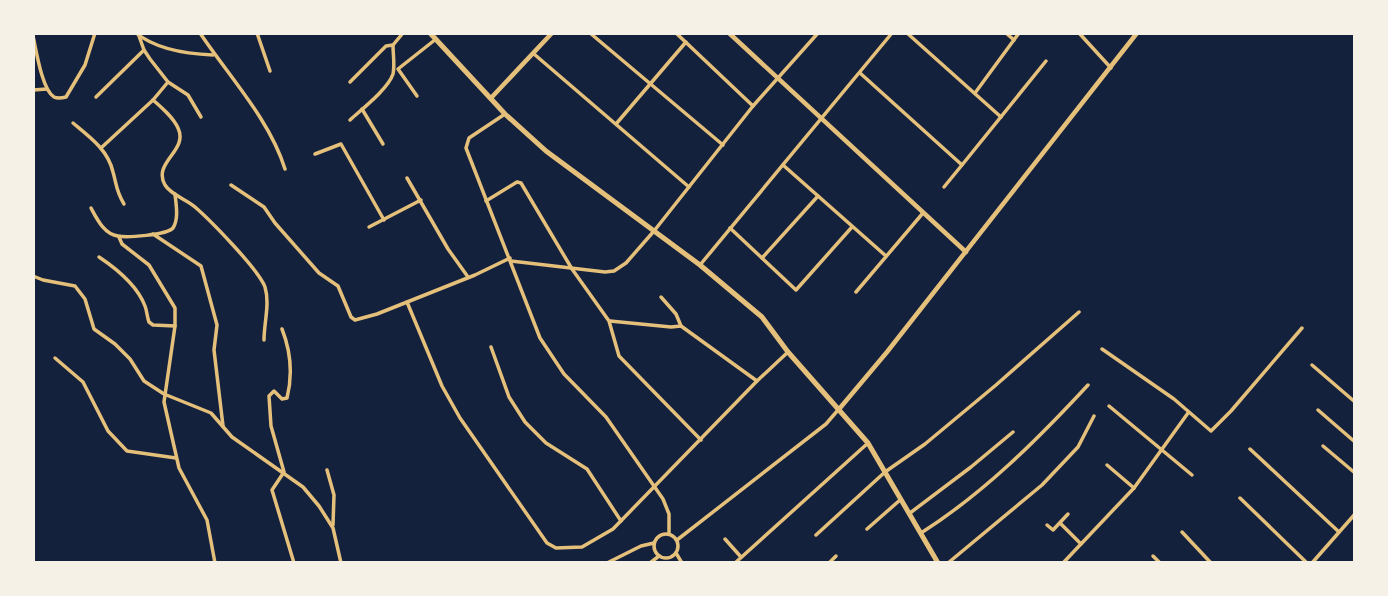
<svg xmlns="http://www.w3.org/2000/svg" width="1388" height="596" font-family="'PT Sans Narrow',sans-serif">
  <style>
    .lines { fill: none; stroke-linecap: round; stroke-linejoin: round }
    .minor { stroke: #e5c07b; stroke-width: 3.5 }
    .tertiary { stroke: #e5c07b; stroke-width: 4.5 }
    .secondary { stroke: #e5c07b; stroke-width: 5 }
  </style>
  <rect width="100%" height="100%" fill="#14213d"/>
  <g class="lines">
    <g class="minor">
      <path d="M136 33C157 50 187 54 213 55"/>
      <path d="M200 33C228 75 270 120 285 169"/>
      <polyline points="257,33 270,71"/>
      <polyline points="590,33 723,145"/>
      <polyline points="676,33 753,106"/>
      <polyline points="907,33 1001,117"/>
      <polyline points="1006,33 1014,40"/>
      <polyline points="1079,33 1111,68"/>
      <path d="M33 36C36 49 42 90 54 97 58 99 62 98 66 97L85 65 95 33"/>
      <polyline points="139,36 144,50 150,59 168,82 188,95 201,117"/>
      <polyline points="534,54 689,187"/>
      <polyline points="860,73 962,165 944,187"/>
      <polyline points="350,82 386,46 393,45 403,33"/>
      <polyline points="33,90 47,89"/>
      <polyline points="975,93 1019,33"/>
      <polyline points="417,96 398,69 436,39"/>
      <polyline points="96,97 144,50"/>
      <path d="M153 100C162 108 173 117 178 128 189 151 152 162 165 185 171 195 186 199 195 207 210 220 259 270 265 287 270 304 264 323 264 340"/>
      <polyline points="362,109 383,144"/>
      <polyline points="505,114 469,138 466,148 540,338 564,374 606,417 663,499 669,514 669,534"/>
      <path d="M350 120C362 109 388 89 393 74 395 66 393 54 393 45"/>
      <path d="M73 123C90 137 108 150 113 172 117 186 116 191 124 204"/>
      <polyline points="616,124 686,42"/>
      <polyline points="101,148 153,100 168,82"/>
      <polyline points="315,154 341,144 384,220"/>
      <polyline points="783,165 886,256"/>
      <polyline points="962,165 1046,61"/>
      <polyline points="407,178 448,249 468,277"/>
      <polyline points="231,185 264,207 275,223 319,273 338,286 351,317 355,320 377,314 475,275 510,258"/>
      <polyline points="486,201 517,182 521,183 572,269 609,321 619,356 701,440"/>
      <path d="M91 208C97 219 104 234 118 236 126 238 167 235 173 228 179 219 176 204 175 194"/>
      <polyline points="369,227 421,200"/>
      <polyline points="730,228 796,290 852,227"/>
      <polyline points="153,234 201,266 217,325 214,350 223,426"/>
      <polyline points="119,237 122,244 149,265 175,308 175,326 164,402 179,468 207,520 215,563"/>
      <path d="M99 257C117 269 137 285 145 306 147 311 147 317 149 322L153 325 175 326"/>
      <polyline points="762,258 818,196"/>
      <polyline points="511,261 605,272 614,271 626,263 654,231 753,106 818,33"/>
      <polyline points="700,265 892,33"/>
      <polyline points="33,276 43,280 75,286 85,299 94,329 115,344 130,359 144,381 164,394 211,413 232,437 303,487 319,506 333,528 341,563"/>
      <polyline points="856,292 923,213"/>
      <polyline points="661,297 676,314 681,326 757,381"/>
      <polyline points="407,302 442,386 460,418 547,543 556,548 582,547 613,529 757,381 788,352"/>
      <polyline points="610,321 671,327 681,326"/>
      <path d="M282 329C291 352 293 374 287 398L282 399 274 391 269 396 271 426 284 472 272 490 294 563"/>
      <polyline points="491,347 509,397 525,422 546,443 587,469 621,521"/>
      <polyline points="1102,349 1174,399 1211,431 1231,411 1302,328"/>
      <polyline points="55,358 83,382 108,431 127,451 176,458"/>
      <polyline points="1312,365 1355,402"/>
      <polyline points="1109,406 1192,475"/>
      <polyline points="1318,410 1355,442"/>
      <polyline points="1323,446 1355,473"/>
      <polyline points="1250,449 1339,532"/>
      <polyline points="1107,465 1134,488"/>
      <polyline points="327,470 334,495 333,525"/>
      <polyline points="1240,498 1307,563"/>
      <polyline points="910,513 971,467 1013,432"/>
      <polyline points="1060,523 1081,544"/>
      <polyline points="1047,525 1053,530 1068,514"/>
      <polyline points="867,529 900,500"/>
      <polyline points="1182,532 1211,563"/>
      <path d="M921 533C984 493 1038 439 1088 385"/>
      <circle cx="666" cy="546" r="12"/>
      <polyline points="816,535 885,472 925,444 996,385 1079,312"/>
      <polyline points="725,539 741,557"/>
      <polyline points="677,540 826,424 838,410"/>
      <polyline points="676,553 682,563"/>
      <polyline points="1153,556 1160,563"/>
      <polyline points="607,563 641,546 654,543"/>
      <polyline points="650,563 659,556"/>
      <polyline points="735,563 868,443"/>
      <polyline points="829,563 836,556"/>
      <polyline points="948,563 1042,485 1078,447 1094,416"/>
      <polyline points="1063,563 1134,488 1188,413"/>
      <polyline points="1312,563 1355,514"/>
    </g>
    <g class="tertiary">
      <polyline points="729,33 966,252"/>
      <polyline points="491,98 552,33"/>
      <polyline points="840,408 887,352 1137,33"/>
    </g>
    <polyline class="secondary" points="430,33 505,114 546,151 700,265 762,317 788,352 868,443 938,563"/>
  </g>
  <rect width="1388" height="596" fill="none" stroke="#f6f1e7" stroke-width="70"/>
</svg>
